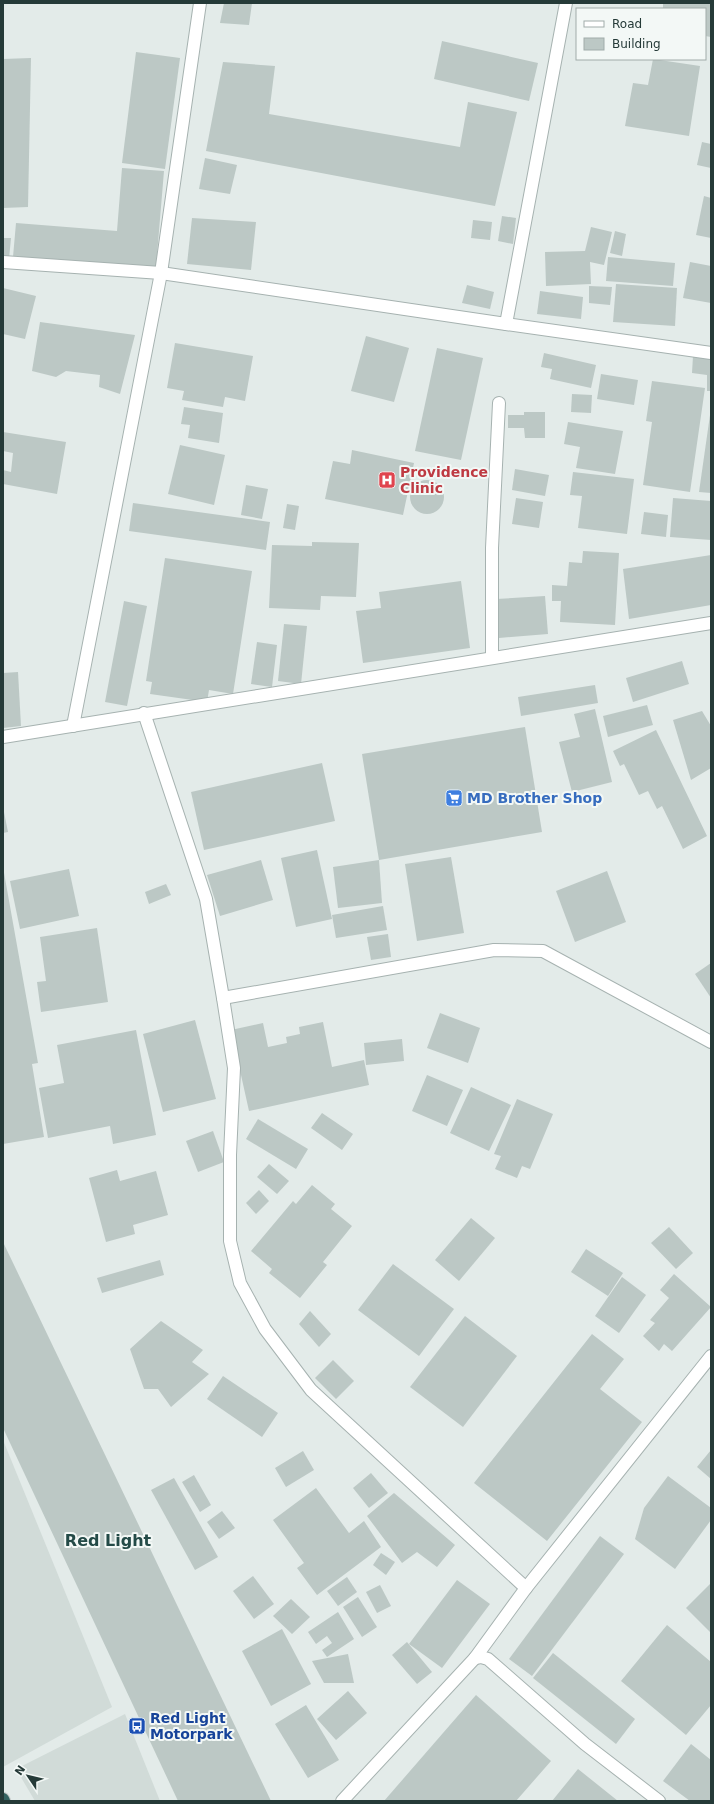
<svg xmlns="http://www.w3.org/2000/svg" width="714" height="1804" font-family="'DejaVu Sans',sans-serif">
  <style>
    .built { fill: #d1dbd8 }
    .building { fill: #bcc8c5 }
    .lines { fill: none; stroke-linecap: round; stroke-linejoin: round }
    .minor-casing { stroke: #a6b2b0; stroke-width: 14 }
    .highway-casing { stroke: #c2c8c7; stroke-width: 14 }
    .minor { stroke: #fff; stroke-width: 12 }
    .highway { stroke: #346361; stroke-width: 12 }
    .labels { text-anchor: middle; dominant-baseline: central; stroke-width: 4; stroke-linejoin: round; paint-order: stroke }
    .health-label { font-size: 14px; font-weight: bold; fill: #be3a42; stroke: #f3f8f6; text-anchor: start }
    .shop-label { font-size: 14px; font-weight: bold; fill: #366cbe; stroke: #f3f8f6; text-anchor: start }
    .transit-label { font-size: 14px; font-weight: bold; fill: #164399; stroke: #f3f8f6; text-anchor: start }
    .quarter-label { font-size: 16px; font-weight: bold; fill: #234a47; stroke: #f3f8f6 }
  </style>
  <rect width="100%" height="100%" fill="#e3ebe9"/>
  <g class="built">
    <polygon points="3,1440 112,1707 3,1767"/>
    <polygon points="125,1714 160,1801 35,1801 16,1769"/>
  </g>
  <g class="building">
    <polygon points="224,3 252,3 249,25 220,23"/>
    <polygon points="663,3 711,3 711,37 705,36 705,9 663,9"/>
    <polygon points="442,41 538,63 529,101 434,79"/>
    <polygon points="136,52 180,58 165,169 122,163"/>
    <polygon points="31,58 28,207 3,208 3,59"/>
    <polygon points="653,59 700,66 689,136 625,126 633,83 648,85"/>
    <polygon points="223,62 275,66 269,114 460,147 468,102 517,112 495,206 206,151"/>
    <polygon points="702,142 711,144 711,168 697,165"/>
    <polygon points="205,158 237,165 230,194 199,189"/>
    <polygon points="122,168 164,171 156,267 13,257 16,223 117,231"/>
    <polygon points="704,196 711,198 711,238 696,235"/>
    <polygon points="502,216 516,218 513,244 498,241"/>
    <polygon points="192,218 256,222 251,270 187,264"/>
    <polygon points="473,220 492,222 490,240 471,238"/>
    <polygon points="591,227 612,232 604,265 590,262 591,284 546,286 545,252 585,251"/>
    <polygon points="615,231 626,234 622,256 610,253"/>
    <polygon points="3,238 11,238 9,259 3,259"/>
    <polygon points="608,257 675,263 673,286 606,281"/>
    <polygon points="690,262 711,266 711,303 683,298"/>
    <polygon points="616,284 677,288 675,326 613,322"/>
    <polygon points="467,285 494,292 490,309 462,303"/>
    <polygon points="589,286 612,287 610,305 589,303"/>
    <polygon points="3,288 36,296 25,339 3,334"/>
    <polygon points="540,291 583,297 581,319 537,314"/>
    <polygon points="40,322 135,335 120,394 99,387 100,375 66,371 56,377 32,371"/>
    <polygon points="366,336 409,348 394,402 351,391"/>
    <polygon points="175,343 253,356 245,401 225,397 223,407 182,400 184,391 167,388"/>
    <polygon points="437,348 483,358 461,460 415,451"/>
    <polygon points="544,353 596,365 591,388 550,379 552,369 541,367"/>
    <polygon points="693,356 711,357 711,391 707,391 707,375 692,373"/>
    <polygon points="601,374 638,380 634,405 597,399"/>
    <polygon points="652,381 705,388 690,492 643,485 652,422 646,421"/>
    <polygon points="572,394 592,395 591,413 571,412"/>
    <polygon points="184,407 223,413 219,443 188,438 190,425 181,424"/>
    <polygon points="524,412 545,412 545,438 525,438 524,428 508,428 508,415 524,415"/>
    <polygon points="710,415 711,416 711,493 699,492"/>
    <polygon points="568,422 623,431 615,474 576,468 580,447 564,444"/>
    <polygon points="3,432 66,442 57,494 3,484 3,470 11,472 13,453 3,451"/>
    <polygon points="180,445 225,455 214,505 168,494"/>
    <polygon points="352,450 414,463 403,515 325,499 333,461 350,464"/>
    <polygon points="515,469 549,475 545,496 512,490"/>
    <polygon points="573,472 634,479 627,534 578,528 582,496 570,495"/>
    <circle cx="427" cy="497" r="17"/>
    <polygon points="246,485 268,489 262,519 241,515"/>
    <polygon points="516,498 543,502 539,528 512,524"/>
    <polygon points="673,498 711,501 711,540 670,537"/>
    <polygon points="133,503 270,522 266,550 129,531"/>
    <polygon points="287,504 299,506 295,530 283,528"/>
    <polygon points="644,512 668,515 666,537 641,534"/>
    <polygon points="312,542 359,543 356,597 321,596 320,610 269,608 272,545 312,546"/>
    <polygon points="583,551 619,553 615,625 560,622 561,601 552,601 552,585 567,586 569,562 582,563"/>
    <polygon points="711,555 711,605 629,619 623,569"/>
    <polygon points="165,558 252,571 233,694 209,690 207,702 150,694 152,682 146,681"/>
    <polygon points="461,581 470,648 363,663 356,611 381,608 379,592"/>
    <polygon points="545,596 548,634 499,638 496,599"/>
    <polygon points="124,601 147,606 127,706 105,702"/>
    <polygon points="284,624 307,626 301,684 278,681"/>
    <polygon points="257,642 277,645 272,687 251,684"/>
    <polygon points="682,661 689,684 633,702 626,678"/>
    <polygon points="18,672 21,726 3,728 3,673"/>
    <polygon points="595,685 598,703 521,716 518,697"/>
    <polygon points="647,705 653,725 608,737 603,716"/>
    <polygon points="595,709 612,782 572,792 559,742 580,737 574,714"/>
    <polygon points="702,711 711,726 711,768 691,780 673,720"/>
    <polygon points="525,727 542,832 379,860 362,754"/>
    <polygon points="656,730 707,836 683,849 662,806 657,809 648,791 639,795 624,764 620,766 613,751"/>
    <polygon points="322,763 335,821 204,850 191,792"/>
    <polygon points="3,807 8,832 3,833"/>
    <polygon points="317,850 332,919 296,927 281,858"/>
    <polygon points="451,857 464,933 417,941 405,864"/>
    <polygon points="261,860 273,900 220,916 207,875"/>
    <polygon points="379,860 382,903 338,908 333,867"/>
    <polygon points="3,867 38,1063 32,1064 44,1137 3,1144"/>
    <polygon points="69,869 79,916 20,929 10,881"/>
    <polygon points="607,871 626,922 575,942 556,891"/>
    <polygon points="166,884 171,895 149,904 145,892"/>
    <polygon points="383,906 387,930 336,938 332,915"/>
    <polygon points="97,928 108,1002 41,1012 37,982 46,981 40,937"/>
    <polygon points="388,934 391,957 371,960 367,937"/>
    <polygon points="711,963 711,998 695,974"/>
    <polygon points="440,1013 480,1028 468,1063 427,1048"/>
    <polygon points="195,1020 216,1099 163,1112 143,1034"/>
    <polygon points="323,1022 332,1067 364,1060 369,1085 249,1111 231,1030 263,1023 268,1047 287,1043 286,1037 300,1034 299,1027"/>
    <polygon points="136,1030 156,1135 113,1144 110,1126 48,1138 39,1088 64,1083 57,1045"/>
    <polygon points="402,1039 404,1061 366,1065 364,1043"/>
    <polygon points="427,1075 463,1090 447,1126 412,1111"/>
    <polygon points="471,1087 511,1105 489,1151 450,1133"/>
    <polygon points="517,1099 553,1114 530,1169 522,1166 517,1178 495,1169 501,1156 494,1154"/>
    <polygon points="322,1113 353,1134 342,1150 311,1128"/>
    <polygon points="258,1119 308,1149 296,1169 246,1139"/>
    <polygon points="213,1131 224,1162 198,1172 186,1141"/>
    <polygon points="269,1164 289,1181 277,1194 257,1177"/>
    <polygon points="117,1170 120,1181 156,1171 168,1215 133,1225 135,1234 106,1242 89,1178"/>
    <polygon points="312,1185 335,1204 331,1209 352,1226 323,1262 327,1265 300,1298 269,1273 272,1269 251,1251 293,1201 296,1204"/>
    <polygon points="259,1190 269,1201 256,1214 246,1203"/>
    <polygon points="471,1218 495,1238 459,1281 435,1260"/>
    <polygon points="669,1227 693,1253 676,1269 651,1243"/>
    <polygon points="3,1242 271,1801 178,1801 3,1428"/>
    <polygon points="586,1249 623,1273 608,1296 571,1272"/>
    <polygon points="160,1260 164,1275 102,1293 97,1278"/>
    <polygon points="393,1264 454,1309 419,1356 358,1310"/>
    <polygon points="674,1274 711,1307 672,1351 664,1344 659,1351 643,1336 655,1323 650,1320 669,1298 660,1290"/>
    <polygon points="622,1277 646,1295 619,1333 595,1316"/>
    <polygon points="310,1311 331,1334 319,1347 299,1324"/>
    <polygon points="465,1316 517,1356 463,1427 410,1387"/>
    <polygon points="161,1321 203,1350 192,1362 209,1374 171,1407 158,1389 144,1389 130,1349"/>
    <polygon points="592,1334 624,1359 600,1389 642,1422 547,1541 474,1483"/>
    <polygon points="333,1360 354,1381 336,1399 315,1378"/>
    <polygon points="223,1376 278,1413 262,1437 207,1399"/>
    <polygon points="711,1450 711,1479 697,1467"/>
    <polygon points="303,1451 314,1470 286,1487 275,1468"/>
    <polygon points="371,1473 388,1493 369,1508 353,1488"/>
    <polygon points="194,1475 211,1505 200,1512 182,1482"/>
    <polygon points="668,1476 711,1508 711,1520 675,1569 635,1539 644,1508"/>
    <polygon points="174,1478 218,1557 195,1570 151,1490"/>
    <polygon points="316,1488 349,1533 364,1521 381,1547 317,1595 297,1568 304,1563 273,1520"/>
    <polygon points="394,1493 455,1545 437,1567 417,1552 402,1563 367,1516"/>
    <polygon points="222,1511 235,1528 219,1539 207,1522"/>
    <polygon points="600,1536 624,1554 532,1676 509,1659"/>
    <polygon points="381,1553 395,1562 386,1575 373,1565"/>
    <polygon points="253,1576 274,1604 254,1619 233,1591"/>
    <polygon points="347,1577 357,1592 338,1606 327,1591"/>
    <polygon points="457,1580 490,1604 442,1668 409,1644"/>
    <polygon points="711,1583 711,1633 686,1608"/>
    <polygon points="380,1585 391,1606 377,1613 366,1592"/>
    <polygon points="358,1597 377,1627 362,1637 343,1607"/>
    <polygon points="291,1599 310,1617 292,1634 273,1616"/>
    <polygon points="338,1612 354,1639 327,1657 322,1650 332,1643 327,1636 316,1644 308,1632"/>
    <polygon points="667,1625 711,1662 711,1705 686,1735 621,1681"/>
    <polygon points="282,1629 311,1684 271,1706 242,1651"/>
    <polygon points="407,1642 432,1672 417,1684 392,1655"/>
    <polygon points="553,1653 635,1719 616,1744 533,1678"/>
    <polygon points="348,1654 354,1683 324,1683 312,1661"/>
    <polygon points="348,1691 367,1713 336,1740 317,1719"/>
    <polygon points="476,1695 551,1761 516,1801 384,1801"/>
    <polygon points="306,1705 339,1760 308,1778 275,1724"/>
    <polygon points="691,1744 711,1760 711,1801 690,1801 663,1781"/>
    <polygon points="578,1769 618,1801 552,1801"/>
  </g>
  <g class="lines">
    <defs>
      <g id="minor">
        <polyline points="3,262 161,273 506,324 566,3"/>
        <polyline points="506,324 711,353"/>
        <polyline points="492,657 492,548 499,403"/>
        <polyline points="144,713 206,899 223,998 234,1068 230,1155 230,1241 240,1283 265,1329 311,1390 526,1588"/>
        <polyline points="73,726 161,273 200,3"/>
        <polyline points="3,737 711,623"/>
        <polyline points="223,998 494,950 543,951 711,1042"/>
        <polyline points="475,1658 481,1657 488,1659 585,1744 659,1801"/>
        <polyline points="342,1801 475,1658 526,1588 711,1356"/>
      </g>
      <polyline id="highway" points="3,1799 4,1801"/>
    </defs>
    <use href="#minor" class="minor-casing"/>
    <use href="#highway" class="highway-casing"/>
    <use href="#minor" class="minor"/>
    <use href="#highway" class="highway"/>
  </g>
  <defs>
    <symbol id="hospital-square" viewBox="-11 -11 22 22"><rect x="-9" y="-9" width="18" height="18" rx="4" fill="#e0444e" stroke="#f3f8f6"/><path d="M-5-5h3v3.5h4V-5h3V5h-3V1.5h-4V5h-3Z" fill="#fff"/></symbol>
    <symbol id="supermarket-square" viewBox="-11 -11 22 22"><rect x="-9" y="-9" width="18" height="18" rx="4" fill="#3f7fe0" stroke="#f3f8f6"/><path d="M-6-5.5h2.5l.6 2H6L4.5 2H-2.5L-4.4-4H-6ZM-1.5 3.2a1.3 1.3 0 1 0 .1 0ZM3 3.2a1.3 1.3 0 1 0 .1 0Z" fill="#fff"/></symbol>
    <symbol id="bus-square" viewBox="-11 -11 22 22"><rect x="-9" y="-9" width="18" height="18" rx="4" fill="#1a4fb4" stroke="#f3f8f6"/><path d="M-5-6H5V4H4V6H2V4H-2V6H-4V4H-5ZM-3.5-4V0h7V-4ZM-3.5 1.2v1.5H-2V1.2ZM2 1.2v1.5H3.5V1.2Z" fill="#fff"/></symbol>
  </defs>
  <g fill-rule="evenodd">
    <use href="#hospital-square" x="377" y="470" width="20" height="20"/>
    <use href="#supermarket-square" x="444" y="788" width="20" height="20"/>
    <use href="#bus-square" x="127" y="1716" width="20" height="20"/>
  </g>
  <g class="labels">
    <g class="health-label">
      <text x="400" y="472">Providence<tspan x="400" dy="16">Clinic</tspan></text>
    </g>
    <g class="shop-label">
      <text x="467" y="798">MD Brother Shop</text>
    </g>
    <g class="transit-label">
      <text x="150" y="1718">Red Light<tspan x="150" dy="16">Motorpark</tspan></text>
    </g>
    <g class="quarter-label">
      <text x="108" y="1540">Red Light</text>
    </g>
  </g>
  <rect width="714" height="1804" fill="none" stroke="#253a38" stroke-width="8"/>
  <rect x="576" y="8" width="130" height="52" fill="#f3f8f6" stroke="#a1acaa"/>
  <rect x="584" y="21" width="20" height="6" fill="#ffffff" stroke="#a1acaa"/>
  <text x="612" y="28" font-size="12" fill="#253a38">Road</text>
  <rect x="584" y="38" width="20" height="12" fill="#bcc8c5" stroke="#a1acaa"/>
  <text x="612" y="48" font-size="12" fill="#253a38">Building</text>
  <g transform="translate(28 1776) rotate(305)" stroke="#f3f8f6" stroke-width="3" paint-order="stroke">
  <path d="M0-3L7 15L0 10L-7 15Z" fill="#253a38"/>
  <text y="-6" font-size="11" font-weight="bold" text-anchor="middle" fill="#253a38">N</text>
  </g>
</svg>
